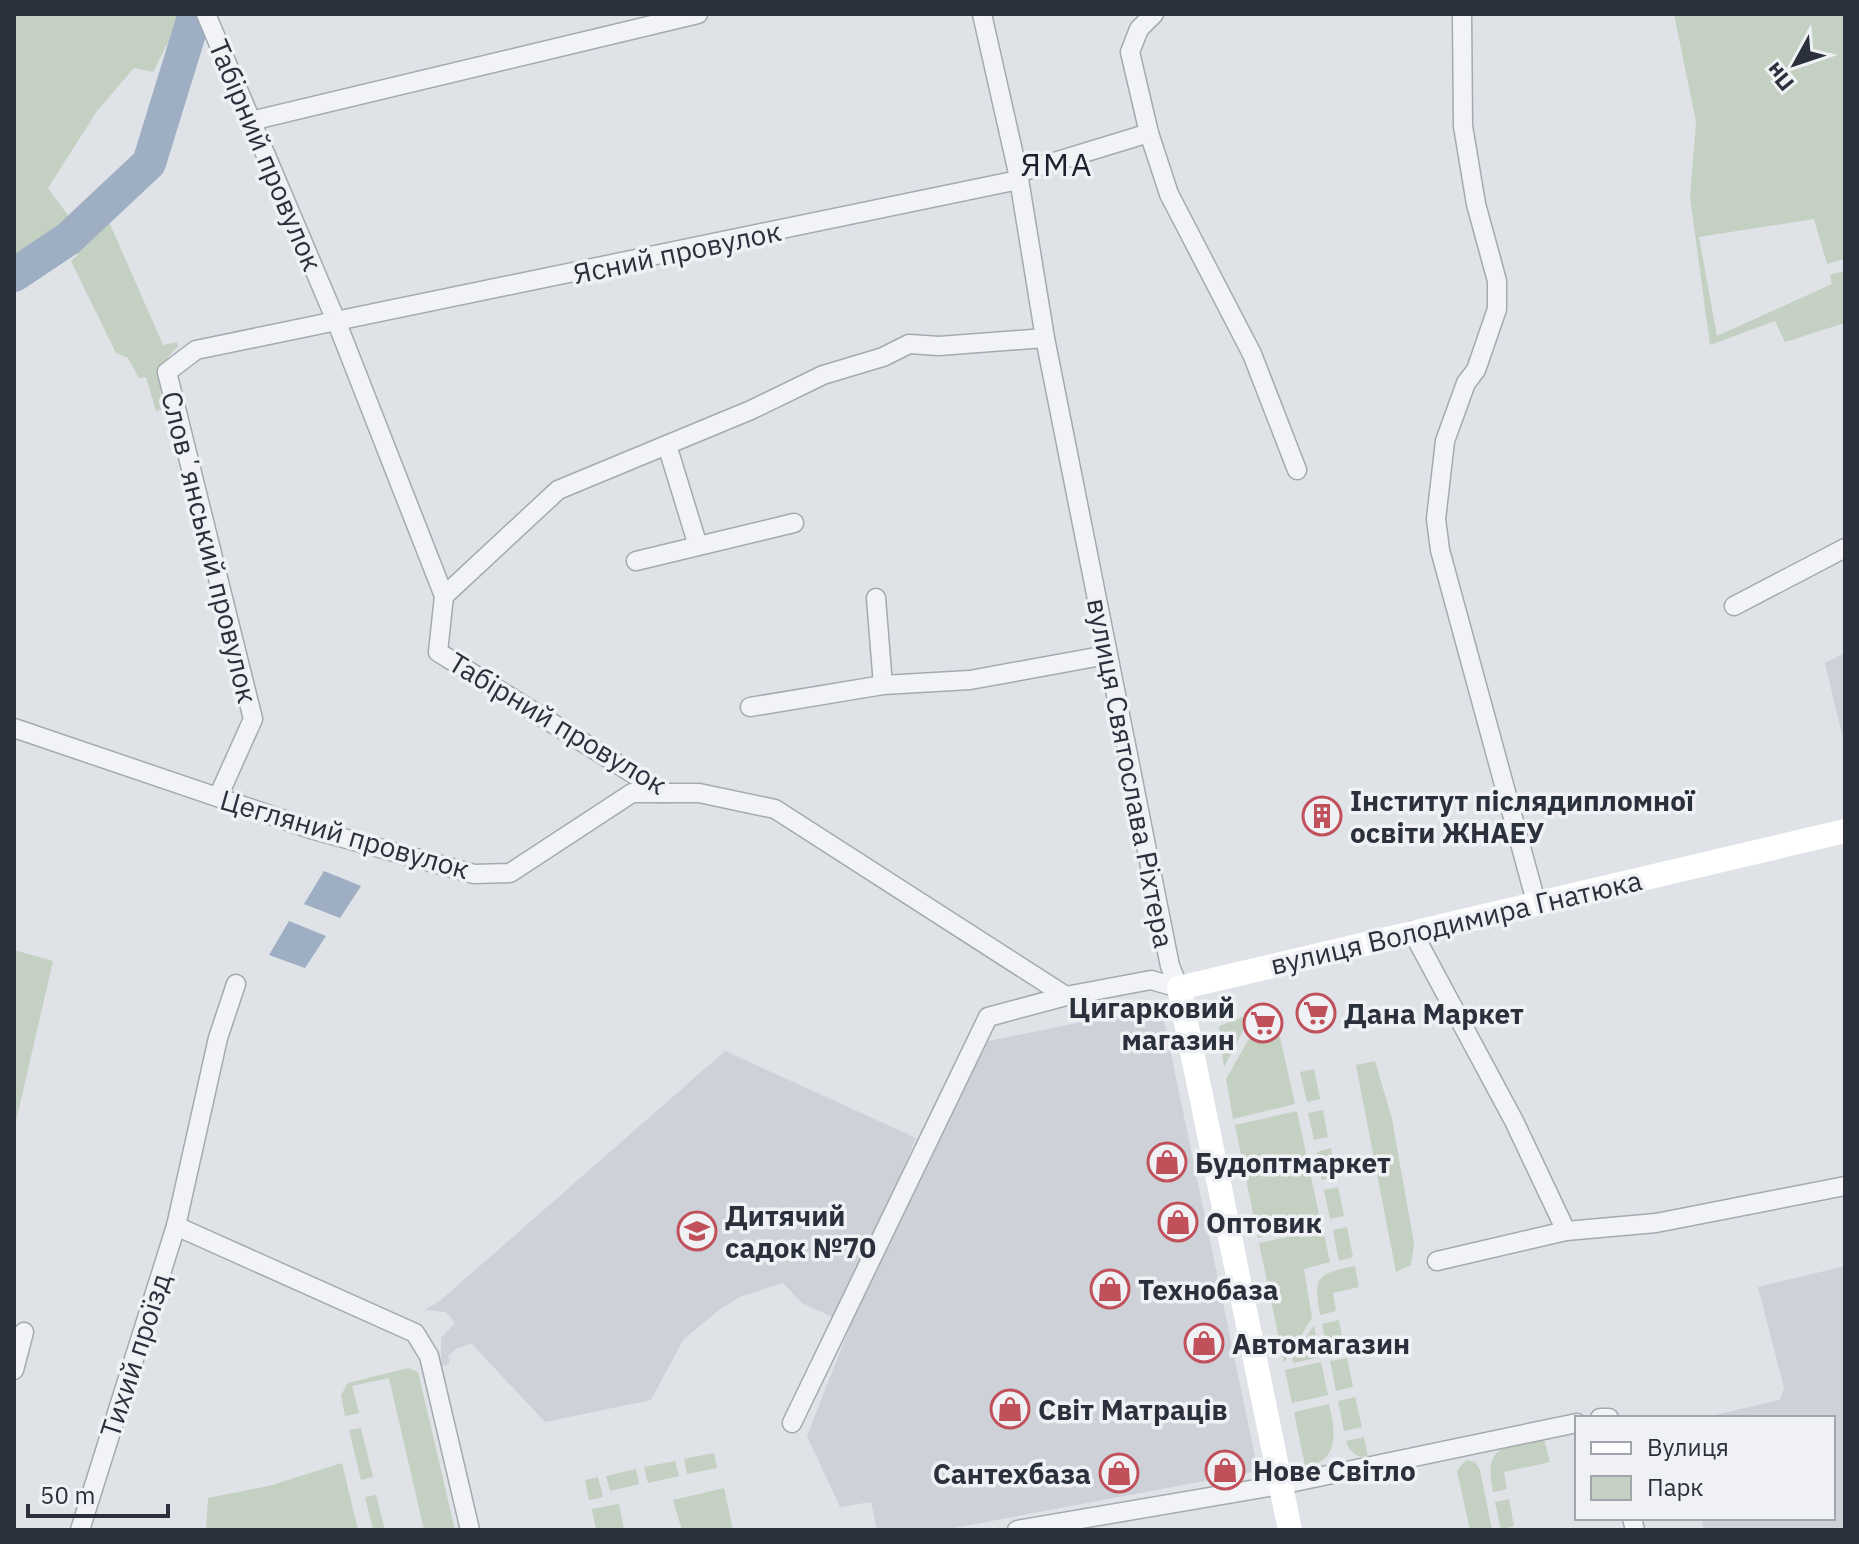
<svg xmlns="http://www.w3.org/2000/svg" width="1859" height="1544" font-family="'IBM Plex Sans',sans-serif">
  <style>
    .built { fill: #ced1d8 }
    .green { fill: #c4d0c1 }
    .water { fill: #9eaec3 }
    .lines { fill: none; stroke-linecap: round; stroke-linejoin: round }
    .river { stroke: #9eaec3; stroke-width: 34 }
    .minor-casing { stroke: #a5a9b0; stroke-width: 21 }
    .minor { stroke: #f2f3f6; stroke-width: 18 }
    .secondary { stroke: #fff; stroke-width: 24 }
    .labels { text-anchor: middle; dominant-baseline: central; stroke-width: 7; stroke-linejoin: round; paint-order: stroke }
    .street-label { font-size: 28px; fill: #2a303c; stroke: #eff1f5 }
    .poi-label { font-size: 28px; font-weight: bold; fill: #2a303c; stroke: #eff1f5; text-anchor: start }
    .quarter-label { font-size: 32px; letter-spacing: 2px; fill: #1c212d; stroke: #eff1f5 }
  </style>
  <rect width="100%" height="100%" fill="#dfe2e7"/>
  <g class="built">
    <polygon points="1845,653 1845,738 1843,739 1825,663"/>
    <polygon points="1161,1006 1258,1471 943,1530 877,1530 871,1502 840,1507 807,1436 887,1232 984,1042"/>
    <polygon points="725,1051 916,1138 839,1320 802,1303 783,1283 740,1297 720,1309 683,1340 651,1400 545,1422 471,1343 456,1349 448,1356 450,1363 441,1367 441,1338 455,1323 446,1312 424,1310 441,1300"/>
    <polygon points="1845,1266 1845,1530 1704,1530 1701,1518 1833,1518 1833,1418 1702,1418 1780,1400 1784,1388 1758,1287"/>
  </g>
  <g class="green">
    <path d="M14 14H183L153 72 134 68 97 111 48 188 70 218 85 205 99 222 106 215 163 345 177 342 178 347C158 362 161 387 161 410L156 411 146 377 139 378 128 358 116 353 71 261 78 255 71 241 76 238 68 228 14 261Z"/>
    <polygon points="1674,14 1845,14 1845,259 1827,264 1814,219 1699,237 1717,336 1832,284 1830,275 1845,271 1845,323 1785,342 1775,321 1710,345 1690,197 1696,122"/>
    <polygon points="14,950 53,961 14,1130"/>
    <polygon points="1242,1017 1247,1023 1224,1067 1219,1026"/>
    <polygon points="1277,1024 1295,1104 1233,1119 1226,1079 1254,1030"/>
    <polygon points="1375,1061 1392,1119 1414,1244 1411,1265 1396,1272 1356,1065"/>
    <polygon points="1314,1069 1320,1099 1307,1102 1300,1072"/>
    <polygon points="1323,1110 1328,1137 1314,1140 1308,1113"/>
    <polygon points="1297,1111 1321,1224 1258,1238 1235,1125"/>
    <polygon points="1331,1148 1336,1177 1322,1180 1317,1152"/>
    <polygon points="1338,1187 1344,1216 1330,1219 1324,1190"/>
    <polygon points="1347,1227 1353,1257 1339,1261 1333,1230"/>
    <polygon points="1323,1229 1330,1262 1304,1269 1312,1318 1284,1363 1259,1243"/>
    <path d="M1355 1266 1359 1287 1333 1293 1336 1311 1320 1315C1313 1276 1317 1274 1355 1266Z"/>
    <polygon points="1339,1320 1344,1349 1328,1352 1322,1324"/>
    <polygon points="1314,1325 1320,1357 1294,1363 1292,1360"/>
    <polygon points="1347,1358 1353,1387 1336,1391 1330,1361"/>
    <polygon points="1321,1362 1328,1395 1292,1403 1285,1370"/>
    <polygon points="408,1368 418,1372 455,1530 424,1530 389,1378 352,1386 359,1413 345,1416 341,1395 348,1383"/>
    <polygon points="1355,1397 1362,1427 1344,1431 1338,1401"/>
    <path d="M1329 1404C1335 1431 1341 1461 1305 1466L1294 1412Z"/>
    <polygon points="361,1428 373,1477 361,1480 349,1430"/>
    <path d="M1364 1437 1368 1457C1357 1458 1349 1452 1346 1441Z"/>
    <path d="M1544 1439 1550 1462 1504 1472 1507 1489 1493 1492C1483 1444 1504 1447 1544 1439Z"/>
    <polygon points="714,1453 717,1468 687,1474 684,1459"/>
    <polygon points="1466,1460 1475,1462 1480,1470 1492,1530 1470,1530 1457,1471"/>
    <polygon points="675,1461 679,1476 648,1483 644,1467"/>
    <polygon points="342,1463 358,1530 206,1530 208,1498 269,1486"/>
    <polygon points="636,1469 639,1484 610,1491 606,1476"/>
    <polygon points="598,1477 603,1497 589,1500 585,1480"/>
    <polygon points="724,1488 733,1530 682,1530 673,1500"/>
    <polygon points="376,1495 385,1530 373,1530 365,1497"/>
    <polygon points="1509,1499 1514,1526 1501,1530 1495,1502"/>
    <polygon points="619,1504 624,1530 596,1530 592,1509"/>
  </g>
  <g class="water">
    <polygon points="324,871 361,886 340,918 304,904"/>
    <polygon points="289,921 326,936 305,968 269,955"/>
  </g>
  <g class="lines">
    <polyline class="river" points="14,275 68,239 149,163 195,14"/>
    <defs>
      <g id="minor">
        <polyline points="206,14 337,323 444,596 438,652 664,793"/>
        <polyline points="982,14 1018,173 1045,338 1170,966 1179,988"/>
        <polyline points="1154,14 1139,29 1130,52 1149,133 1169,194 1252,354 1297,470"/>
        <polyline points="1462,14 1463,126 1476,204 1497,281 1497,309 1476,370 1466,383 1445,441 1436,519 1440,550 1536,902"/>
        <polyline points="251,121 698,14"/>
        <polyline points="1018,173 1149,133"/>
        <polyline points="667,445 698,546"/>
        <polyline points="636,561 794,523"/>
        <polyline points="444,596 558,490 751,410 823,375 883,357 909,344 939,346 1045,338"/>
        <polyline points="876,598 883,685"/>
        <polyline points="1734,606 1845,548"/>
        <polyline points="750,707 883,685 970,680 1107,655"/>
        <polyline points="14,728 314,830 474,874 510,873 632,793 699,793 775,809 1066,996"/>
        <polyline points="218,797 253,719 167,372 196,350 1018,180"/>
        <polyline points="1412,931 1514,1121 1566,1231"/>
        <polyline points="176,1226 415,1333 429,1356 470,1530"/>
        <polyline points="1437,1261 1566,1231 1656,1223 1845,1186"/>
        <polyline points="14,1370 24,1332"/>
        <polyline points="1600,1418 1609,1418"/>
        <polyline points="792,1423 988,1017 1066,996 1151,980 1179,988"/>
        <polyline points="1632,1518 1635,1530"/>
        <polyline points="80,1530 176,1226 218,1038 236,984"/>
        <polyline points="1017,1530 1280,1485 1577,1423"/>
      </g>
    </defs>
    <use href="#minor" class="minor-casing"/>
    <use href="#minor" class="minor"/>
    <polyline class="secondary" points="1290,1530 1179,988 1845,831"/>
  </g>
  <defs>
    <symbol id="building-ring" viewBox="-11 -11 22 22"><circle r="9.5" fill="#eff1f5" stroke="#c0515b" stroke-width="1.5"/><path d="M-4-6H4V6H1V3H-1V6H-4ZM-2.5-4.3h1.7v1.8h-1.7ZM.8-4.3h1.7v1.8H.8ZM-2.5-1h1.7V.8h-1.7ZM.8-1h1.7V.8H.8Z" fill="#c0515b"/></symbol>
    <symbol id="supermarket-ring" viewBox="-11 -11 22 22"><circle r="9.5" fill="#eff1f5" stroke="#c0515b" stroke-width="1.5"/><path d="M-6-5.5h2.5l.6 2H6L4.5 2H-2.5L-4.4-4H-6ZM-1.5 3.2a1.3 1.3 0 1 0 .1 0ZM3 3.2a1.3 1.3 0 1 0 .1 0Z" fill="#c0515b"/></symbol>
    <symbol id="shop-ring" viewBox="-11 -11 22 22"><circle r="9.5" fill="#eff1f5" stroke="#c0515b" stroke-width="1.5"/><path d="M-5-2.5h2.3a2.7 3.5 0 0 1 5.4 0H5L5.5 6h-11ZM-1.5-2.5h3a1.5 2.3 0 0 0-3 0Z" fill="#c0515b"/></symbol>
    <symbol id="school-ring" viewBox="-11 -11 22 22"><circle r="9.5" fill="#eff1f5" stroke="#c0515b" stroke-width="1.5"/><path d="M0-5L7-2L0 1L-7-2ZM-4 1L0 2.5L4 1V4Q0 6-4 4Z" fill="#c0515b"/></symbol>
  </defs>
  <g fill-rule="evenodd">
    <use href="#building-ring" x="1300" y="794" width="44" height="44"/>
    <use href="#supermarket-ring" x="1294" y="991" width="44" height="44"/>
    <use href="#supermarket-ring" x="1241" y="1001" width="44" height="44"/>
    <use href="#shop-ring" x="1145" y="1140" width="44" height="44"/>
    <use href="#shop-ring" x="1156" y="1200" width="44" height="44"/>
    <use href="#school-ring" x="675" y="1209" width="44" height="44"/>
    <use href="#shop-ring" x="1088" y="1267" width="44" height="44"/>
    <use href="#shop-ring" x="1182" y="1321" width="44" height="44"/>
    <use href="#shop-ring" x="988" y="1387" width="44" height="44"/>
    <use href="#shop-ring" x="1203" y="1448" width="44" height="44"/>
    <use href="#shop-ring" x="1097" y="1451" width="44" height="44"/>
  </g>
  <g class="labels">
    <g class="street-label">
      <text transform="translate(266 155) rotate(67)">Табірний провулок</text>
      <text transform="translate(677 252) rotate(-12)">Ясний провулок</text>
      <text transform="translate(210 547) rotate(76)">Словʼянський провулок</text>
      <text transform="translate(558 723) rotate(31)">Табірний провулок</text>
      <text transform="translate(1131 773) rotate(79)">вулиця Святослава Ріхтера</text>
      <text transform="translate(345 834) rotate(16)">Цегляний провулок</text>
      <text transform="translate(1456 922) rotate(-13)">вулиця Володимира Гнатюка</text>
      <text transform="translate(135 1355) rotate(-72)">Тихий проїзд</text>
    </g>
    <g class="poi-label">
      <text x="1350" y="800">Інститут післядипломної<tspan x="1350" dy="32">освіти ЖНАЕУ</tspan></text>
      <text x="1235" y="1007" text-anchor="end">Цигарковий<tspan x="1235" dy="32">магазин</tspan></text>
      <text x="1344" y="1013">Дана Маркет</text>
      <text x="1195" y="1162">Будоптмаркет</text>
      <text x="725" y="1215">Дитячий<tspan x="725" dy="32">садок №70</tspan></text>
      <text x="1206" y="1222">Оптовик</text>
      <text x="1138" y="1289">Технобаза</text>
      <text x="1232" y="1343">Автомагазин</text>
      <text x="1038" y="1409">Світ Матраців</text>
      <text x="1253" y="1470">Нове Світло</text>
      <text x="1091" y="1473" text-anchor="end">Сантехбаза</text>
    </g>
    <g class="quarter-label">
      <text x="1057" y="164">ЯМА</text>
    </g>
  </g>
  <rect width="1859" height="1544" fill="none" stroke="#2a303c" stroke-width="32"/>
  <rect x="1575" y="1416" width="260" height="104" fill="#eff1f5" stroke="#a0a4ab" stroke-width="2"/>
  <rect x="1591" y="1442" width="40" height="12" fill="#ffffff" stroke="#a0a4ab" stroke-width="2"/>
  <text x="1647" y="1456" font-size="24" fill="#2a303c">Вулиця</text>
  <rect x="1591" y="1476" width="40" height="24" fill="#c4d0c1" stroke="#a0a4ab" stroke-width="2"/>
  <text x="1647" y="1496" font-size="24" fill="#2a303c">Парк</text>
  <g transform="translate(1795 64) rotate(230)" stroke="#eff1f5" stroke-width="6" paint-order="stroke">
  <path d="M0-6L14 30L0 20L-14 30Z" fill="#2a303c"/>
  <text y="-12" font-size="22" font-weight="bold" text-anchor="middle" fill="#2a303c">Пн</text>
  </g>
  <path d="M28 1504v12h140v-12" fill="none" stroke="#2a303c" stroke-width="4"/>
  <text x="40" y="1504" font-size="24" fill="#2a303c" stroke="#eff1f5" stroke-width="6" paint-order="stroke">50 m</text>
</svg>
